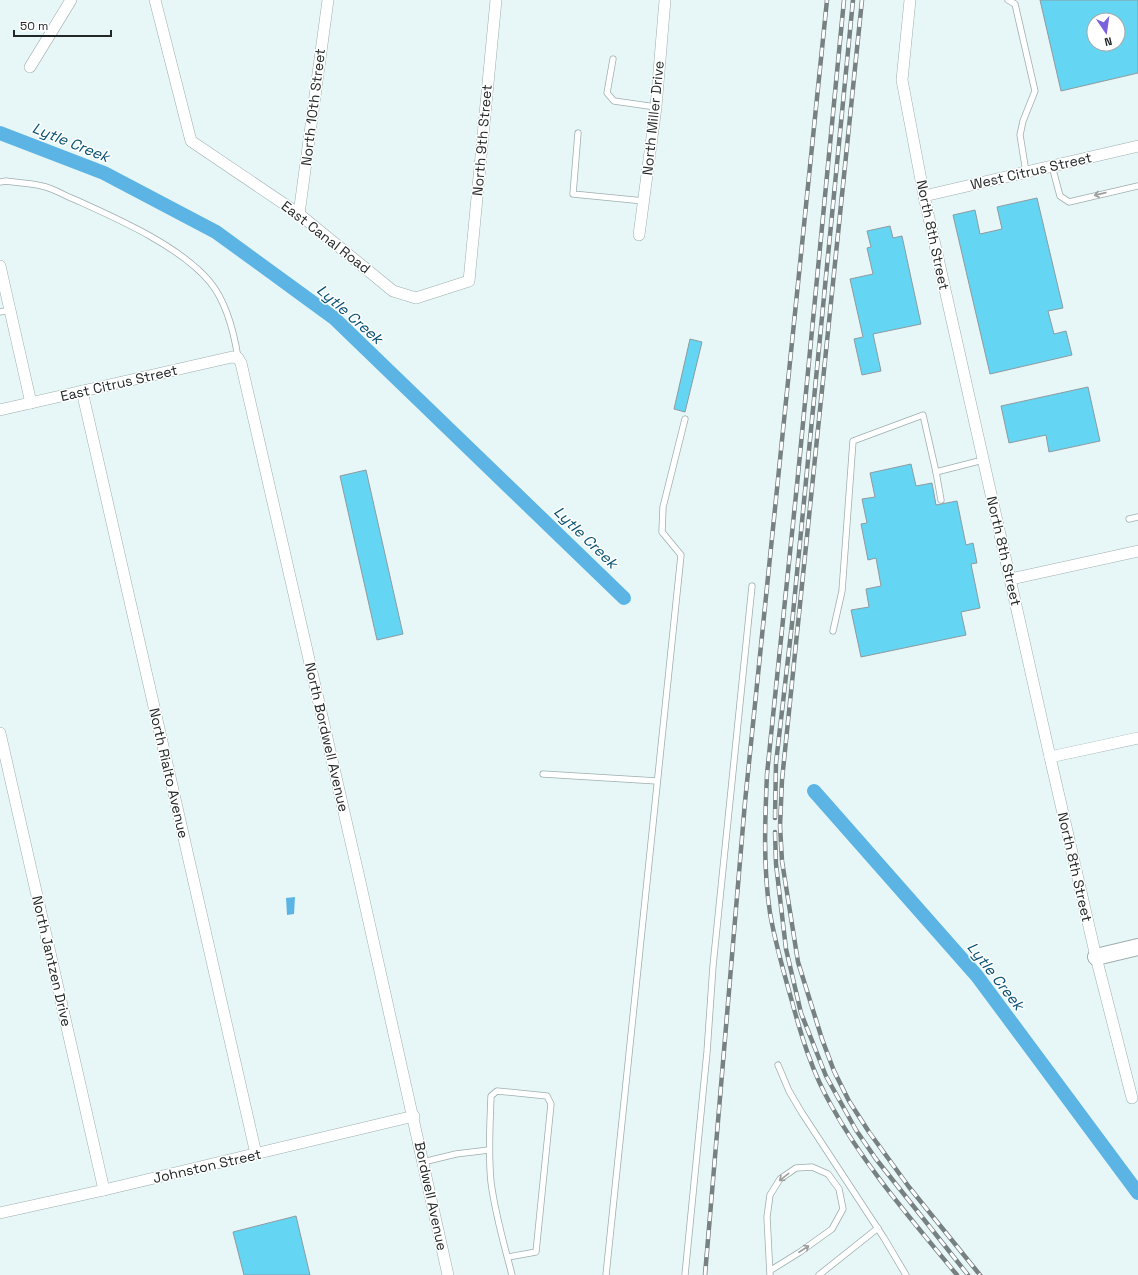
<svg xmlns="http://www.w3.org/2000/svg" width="1138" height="1275" font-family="'Space Grotesk',sans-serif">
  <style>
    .water { fill: #5cb4e4 }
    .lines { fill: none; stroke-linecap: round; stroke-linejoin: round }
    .canal { stroke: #5cb4e4; stroke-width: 14 }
    .building { fill: #64d5f2; stroke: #8e9b9f; fill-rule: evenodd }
    .lane-casing { stroke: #9eadad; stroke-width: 7 }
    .street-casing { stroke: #9eadad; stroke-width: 12 }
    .secondary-casing { stroke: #9eadad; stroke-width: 18 }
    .lane { stroke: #fff; stroke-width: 5.5 }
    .street { stroke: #fff; stroke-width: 11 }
    .secondary { stroke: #fff; stroke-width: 16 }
    .rail-casing { stroke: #778182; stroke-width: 4.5 }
    .rail { stroke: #fff; stroke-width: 3; stroke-dasharray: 9; stroke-linecap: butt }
    .oneway { stroke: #9c9e9e }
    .labels { text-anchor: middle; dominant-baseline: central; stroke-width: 3; stroke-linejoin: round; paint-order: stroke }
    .street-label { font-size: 14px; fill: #222828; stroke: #fff }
    .water-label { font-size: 15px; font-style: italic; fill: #054f70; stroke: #fff }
  </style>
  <rect width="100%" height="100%" fill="#e7f7f8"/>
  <polygon class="water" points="295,897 294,914 287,915 286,898"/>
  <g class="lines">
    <g class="canal">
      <polyline points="0,133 104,173 216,232 334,318 624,598"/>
      <polyline points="814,791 977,976 1138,1193"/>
    </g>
  </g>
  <g class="building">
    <path d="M1040 0H1138V73L1061 91ZM1094 20H1118V44H1094Z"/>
    <polygon points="1037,198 1063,308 1048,311 1054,334 1066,331 1072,355 990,374 953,215 975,210 980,234 1002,229 997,207"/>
    <polygon points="890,226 893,238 902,236 921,324 873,334 881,371 862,375 854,339 863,337 850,279 873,274 867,248 871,247 867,231"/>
    <polygon points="690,339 702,342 685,412 674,409"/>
    <polygon points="1088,387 1100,441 1049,452 1046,435 1009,443 1001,406"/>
    <polygon points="911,464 916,486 932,483 936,505 957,501 966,545 973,543 977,563 971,564 980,608 961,612 966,635 861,657 851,610 869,607 866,589 881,586 876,558 868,560 861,524 867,523 862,499 875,497 870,473"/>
    <polygon points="366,470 403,634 377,640 340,476"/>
    <polygon points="296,1216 310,1275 244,1275 233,1232"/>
  </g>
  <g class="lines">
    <defs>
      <g id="lane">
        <polyline points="1008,0 1015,4 1035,91 1023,121 1020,135 1026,172"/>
        <polyline points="613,59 607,93 614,101 656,107"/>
        <polyline points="578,133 573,194 644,201"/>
        <polyline points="1052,166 1060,196 1069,202 1138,186"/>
        <path d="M0 182 6 181C18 183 30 183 42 186 53 188 65 196 76 200 118 219 180 246 210 282 227 303 234 332 238 358"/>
        <polyline points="0,312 10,310"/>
        <polyline points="936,472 941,500"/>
        <polyline points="1129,519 1138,517"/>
        <polyline points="833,631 842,591 853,441 923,415 936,472 983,460"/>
        <polyline points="543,774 657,781"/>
        <polyline points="778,1065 789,1091 802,1113 884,1238 906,1275"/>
        <polyline points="423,1162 456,1154 489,1150"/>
        <path d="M508 1257 536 1252 551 1104 547 1096 497 1091 491 1096C490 1125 488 1153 491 1182 495 1214 504 1244 512 1275"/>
        <polyline points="606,1275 681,555 662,532 663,507 685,419"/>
        <polyline points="685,1275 707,1052 713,966 752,586"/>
        <polyline points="770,1275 767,1217 770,1195 780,1179 796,1168 812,1167 828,1174 839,1189 843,1209 832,1229 800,1252 771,1270"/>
        <polyline points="819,1275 878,1228"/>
      </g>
      <g id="street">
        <polyline points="155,0 191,141 299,214 393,291 416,298 469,281 496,0"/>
        <polyline points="910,0 902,80 924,196 1050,757 1096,957 1132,1098"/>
        <polyline points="30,67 71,0"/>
        <polyline points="924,196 1138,146"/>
        <polyline points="299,214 328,0"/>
        <polyline points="639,235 656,107 665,0"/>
        <polyline points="0,266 31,403"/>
        <polyline points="82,391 256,1154"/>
        <polyline points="0,410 232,357 238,358 241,363 358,873 448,1275"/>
        <polyline points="1011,579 1138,551"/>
        <polyline points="0,733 104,1190"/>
        <polyline points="1050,757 1138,738"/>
        <polyline points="0,1213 104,1190 414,1116"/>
      </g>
      <polyline id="secondary" points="1096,957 1138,947"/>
    </defs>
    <use href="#lane" class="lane-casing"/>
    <use href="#street" class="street-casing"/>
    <use href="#secondary" class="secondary-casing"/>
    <use href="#lane" class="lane"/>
    <use href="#street" class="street"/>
    <use href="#secondary" class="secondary"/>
    <defs>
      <g id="rail">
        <path d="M844 0 797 485 767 774C765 820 763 867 770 913 775 942 783 970 791 998 801 1035 812 1072 831 1105 865 1167 912 1220 957 1275"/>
        <polyline points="862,0 782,780 780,826 782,861 798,962 822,1039 834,1071 849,1101 869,1132 909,1187 980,1275"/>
        <polyline points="775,818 776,763 792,624 853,0"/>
        <polyline points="775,832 776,864 786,949 801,1013 826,1076 856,1130 876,1159 968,1275"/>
        <polyline points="705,1275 745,802 827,0"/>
      </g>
    </defs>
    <use href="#rail" class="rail-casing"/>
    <use href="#rail" class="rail"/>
  </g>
  <defs><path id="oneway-shaft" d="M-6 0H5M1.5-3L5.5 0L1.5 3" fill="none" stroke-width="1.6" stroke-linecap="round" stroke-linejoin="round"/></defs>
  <g class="oneway">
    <use href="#oneway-shaft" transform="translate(1100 194) rotate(167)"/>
    <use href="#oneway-shaft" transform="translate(784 1177) rotate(142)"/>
    <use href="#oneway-shaft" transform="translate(804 1249) rotate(-33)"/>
  </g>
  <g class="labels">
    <g class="street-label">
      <text transform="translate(313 107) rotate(-83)">North 10th Street</text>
      <text transform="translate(653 118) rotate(-84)">North Miller Drive</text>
      <text transform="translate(482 140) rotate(-85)">North 9th Street</text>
      <text transform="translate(1031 171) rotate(-13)">West Citrus Street</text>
      <text transform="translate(933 235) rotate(78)">North 8th Street</text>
      <text transform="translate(326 237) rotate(38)">East Canal Road</text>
      <text transform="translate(119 383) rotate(-13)">East Citrus Street</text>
      <text transform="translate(1004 551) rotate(77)">North 8th Street</text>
      <text transform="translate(327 737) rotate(77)">North Bordwell Avenue</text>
      <text transform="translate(169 773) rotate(77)">North Rialto Avenue</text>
      <text transform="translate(1075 867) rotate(77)">North 8th Street</text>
      <text transform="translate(52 961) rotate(77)">North Jantzen Drive</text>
      <text transform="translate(207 1166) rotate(-13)">Johnston Street</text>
      <text transform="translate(431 1196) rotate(78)">Bordwell Avenue</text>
    </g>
    <g class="water-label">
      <text transform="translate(71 142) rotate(22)">Lytle Creek</text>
      <text transform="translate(350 314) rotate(41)">Lytle Creek</text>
      <text transform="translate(586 537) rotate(44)">Lytle Creek</text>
      <text transform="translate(996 976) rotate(52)">Lytle Creek</text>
    </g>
  </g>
  <g transform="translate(1106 32) rotate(167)"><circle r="19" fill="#ffffff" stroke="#a7a9a9"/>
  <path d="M0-3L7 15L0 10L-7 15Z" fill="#7b61dc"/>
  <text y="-6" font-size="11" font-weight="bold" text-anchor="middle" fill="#222828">N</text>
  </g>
  <path d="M14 30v6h97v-6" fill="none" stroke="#222828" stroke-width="2"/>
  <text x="20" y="30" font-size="12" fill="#222828" stroke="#ffffff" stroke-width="3" paint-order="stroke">50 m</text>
</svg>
